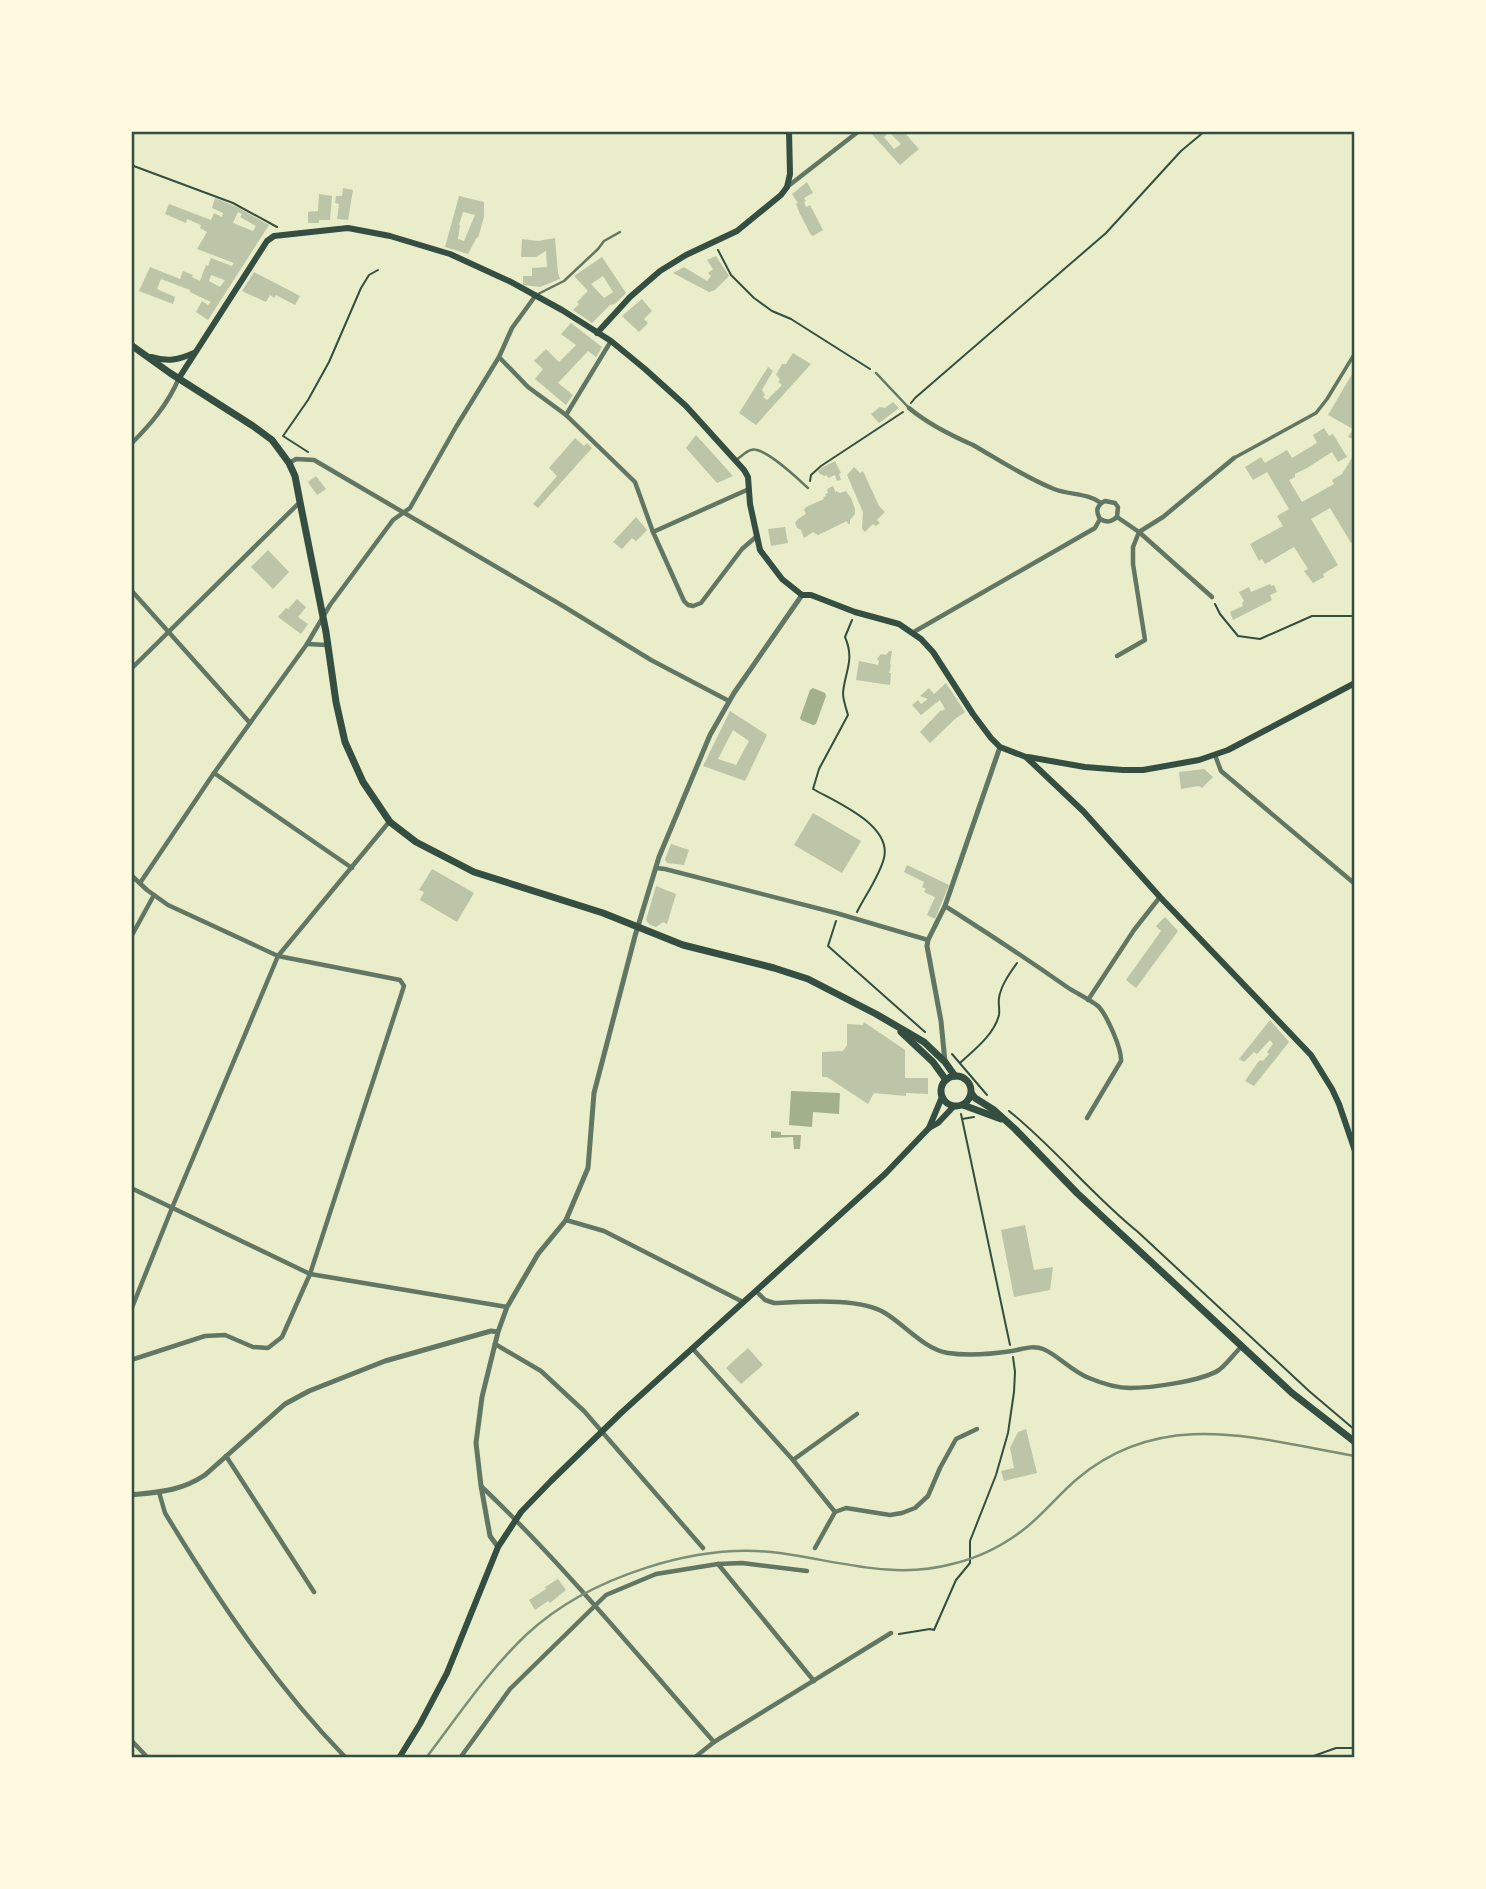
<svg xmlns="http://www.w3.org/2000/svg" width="1486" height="1889" font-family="'Noto Serif',serif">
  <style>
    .water { fill: #a3b18a }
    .building { fill: #bcc5a7; fill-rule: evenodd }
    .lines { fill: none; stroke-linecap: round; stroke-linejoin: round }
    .path { stroke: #344e41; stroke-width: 2 }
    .service { stroke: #617663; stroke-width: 2.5 }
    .pedestrian { stroke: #617663; stroke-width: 3.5 }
    .minor { stroke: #617663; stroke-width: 4.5 }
    .tertiary { stroke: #617663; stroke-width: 5 }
    .secondary { stroke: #344e41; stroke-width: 6 }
    .primary { stroke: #344e41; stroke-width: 7 }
    .rail { stroke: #7c8e77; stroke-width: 2.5 }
    .neatline { fill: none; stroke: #344e41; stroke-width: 2.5 }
  </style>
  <rect width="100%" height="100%" fill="#e9edc9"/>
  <g class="water">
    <polygon points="813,688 825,693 826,696 816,724 813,725 801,720 800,718 810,690"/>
    <polygon points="791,1091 840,1093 839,1114 813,1112 812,1127 789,1125"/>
    <polygon points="771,1131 781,1132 781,1135 801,1135 800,1149 794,1149 793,1137 771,1138"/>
  </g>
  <g class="building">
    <path d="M873 131H903L919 149 900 165 871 133ZM889 132 901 144 894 149 884 137Z"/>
    <polygon points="807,182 813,193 804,198 806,201 804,202 806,207 810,205 823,230 813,236 811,235 800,214 796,204 798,203 792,194"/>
    <polygon points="343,188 353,190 348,220 337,219 339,204 335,203 336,196 342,196"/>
    <polygon points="319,194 332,196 330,220 319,220 319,223 308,223 308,212 318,211"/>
    <path d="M459 196 484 202V217L478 238 477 237 468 254 445 247ZM463 212 475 215 464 241 458 239 460 225H459Z"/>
    <path d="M215 198 237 207 269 225 208 320 196 312 202 301 208 305 211 302 190 292V290L161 279 157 289 175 297 173 304 139 291 150 267 180 279 183 271 193 275 192 277 200 281 206 265 208 266 211 258 232 266 234 263 197 249 207 232 200 228 201 225 187 219 186 223 165 214 169 204 211 220 214 213 222 217 223 213 212 208ZM238 212 242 214 240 217 256 226 253 231 233 223ZM211 275 225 280 220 287 209 281Z"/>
    <polygon points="555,238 558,273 560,279 540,287 523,285 523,276 532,276 532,268 547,267 546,251 536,257 521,257 522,239 538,241"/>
    <polygon points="716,256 729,276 715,290 709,292 673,273 684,267 707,281 711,276 708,273 713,269 707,260"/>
    <path d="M602 257 626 293 615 304 610 305 592 323 573 310 579 304 577 302 588 291 574 276ZM603 276 613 292 604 298 591 284Z"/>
    <polygon points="254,272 300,296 295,305 276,295 274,298 270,295 266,302 242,291"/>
    <polygon points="642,299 652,311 644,319 648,323 639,332 622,316"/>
    <polygon points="571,323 602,347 596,357 588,351 558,383 573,395 566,405 535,379 543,369 534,361 546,349 559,362 576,345 561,334"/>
    <polygon points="793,353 811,364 756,425 739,413 768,367 773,371 762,390 765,395 763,397 767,400 782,385 778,382 780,379 776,375 782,364 786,364"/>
    <polygon points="1355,369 1355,440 1348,437 1353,429 1328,415"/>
    <polygon points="893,402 899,408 879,423 871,414 880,407 885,408"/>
    <polygon points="1324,428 1329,436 1333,434 1347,457 1338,462 1332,452 1307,468 1295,474 1295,477 1289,480 1302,502 1334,484 1332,480 1342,474 1355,453 1355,490 1353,491 1355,494 1355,541 1351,543 1330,508 1311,519 1338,565 1323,574 1324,577 1313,583 1304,571 1308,569 1294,547 1265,564 1262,559 1259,561 1250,544 1283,526 1277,516 1289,509 1267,472 1253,480 1245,467 1261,457 1265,463 1287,450 1292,458 1317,443 1313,435"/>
    <polygon points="696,435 706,446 733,476 717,483 694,457 686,448"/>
    <polygon points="575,438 584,446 587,443 592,448 538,508 533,504 557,476 549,468"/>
    <polygon points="835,461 841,473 839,474 841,480 837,481 835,475 828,478 827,475 824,476 819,473 818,471 823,467"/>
    <polygon points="854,467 860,473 863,471 879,506 885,512 877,520 880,523 876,526 873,524 865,532 862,529 863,512 847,475"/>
    <polygon points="316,476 326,489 317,495 308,482"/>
    <polygon points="833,486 836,493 836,491 840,493 846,491 851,498 855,509 855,514 850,520 850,524 848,524 847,521 818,535 813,532 804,538 801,530 797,528 795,523 798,519 806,514 804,510 806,507 824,499 823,497 826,496 825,494 828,493 827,489"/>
    <polygon points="636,517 647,530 636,541 632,538 622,549 613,542"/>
    <polygon points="785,527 788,543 771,546 768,529"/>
    <polygon points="268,550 289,572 273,589 251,567"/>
    <polygon points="1270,584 1271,586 1274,585 1277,592 1270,595 1272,600 1233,620 1230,612 1243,606 1242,603 1244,601 1239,592 1249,587 1251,592"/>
    <polygon points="297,599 306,607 298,617 308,624 301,634 278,617 286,608 288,609"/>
    <polygon points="889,651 892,651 890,664 891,665 889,673 891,673 890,685 856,680 859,661 878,665 879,661 877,659 881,654 886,655"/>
    <polygon points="946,683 965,712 955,719 930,743 920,732 941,710 942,711 945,709 940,700 921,715 912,705 918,700 921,704 928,699 920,696 929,688 934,694"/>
    <path d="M730 711 767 735 745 781 703 766ZM733 730 749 741 736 765 718 759Z"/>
    <polygon points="1204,769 1213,777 1202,788 1199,786 1181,789 1179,772"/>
    <polygon points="813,813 861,841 842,873 794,845"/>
    <polygon points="671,844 689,850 684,865 667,863 665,859"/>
    <polygon points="907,865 949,885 935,919 927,915 935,897 924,892 926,889 922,887 924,882 904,872"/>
    <polygon points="432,869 474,893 457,922 420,900 424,892 419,890"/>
    <polygon points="656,886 676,894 667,924 663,922 656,927 650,925 646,920"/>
    <polygon points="1165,917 1178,931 1136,988 1126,980 1161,931 1156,926"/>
    <polygon points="1270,1020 1289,1042 1254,1086 1245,1081 1258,1062 1261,1060 1263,1061 1269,1054 1267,1052 1273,1044 1270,1040 1257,1054 1254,1052 1244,1062 1239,1059"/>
    <polygon points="864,1022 905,1050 905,1078 928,1078 928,1094 906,1093 906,1096 874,1093 868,1104 827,1077 822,1077 822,1052 843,1051 847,1045 847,1024 863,1025"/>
    <polygon points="1025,1225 1034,1270 1053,1267 1050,1290 1014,1297 1001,1230"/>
    <polygon points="748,1348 763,1365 741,1384 726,1368"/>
    <polygon points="1026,1429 1037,1473 1004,1481 1001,1471 1014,1468 1010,1448 1018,1432"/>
    <polygon points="558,1579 566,1590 550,1603 548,1601 535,1610 529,1600 546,1589 545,1587"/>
  </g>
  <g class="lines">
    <g class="path">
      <polyline points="131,133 132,131"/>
      <polyline points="131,165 233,203 277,227"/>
      <polyline points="718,250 731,275 754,298 772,311 791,319 870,369"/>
      <polyline points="911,403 915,398 1106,233 1181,151 1205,131"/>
      <polyline points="308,452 283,436 308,400 329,362 361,288 369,275 378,270"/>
      <polyline points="810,481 811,475 821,466 903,412"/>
      <polyline points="1215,604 1220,614 1238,636 1260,639 1312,616 1355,616"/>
      <path d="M852 620 845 637C855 660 845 671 843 693 843 700 846 708 848 715L819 769 813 789C836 802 892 825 884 858 880 875 865 896 857 912"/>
      <polyline points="836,921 828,946 925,1032"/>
      <polyline points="952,1054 987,1095"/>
      <path d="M960 1063C974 1050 994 1035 999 1015 1000 1009 998 1004 999 998 1001 985 1010 973 1017 963"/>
      <path d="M1009 1111C1055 1148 1092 1195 1138 1232L1309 1391 1355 1430"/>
      <polyline points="961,1114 1010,1345"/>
      <polyline points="962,1119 974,1117"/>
      <polyline points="899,1634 930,1629 934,1630 956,1580 970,1563 970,1541 996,1475 1008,1433 1014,1392 1015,1372 1013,1357"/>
      <polyline points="1308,1758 1336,1748 1355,1748"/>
    </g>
    <g class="service">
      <polyline points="536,295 564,281 598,249 604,241 620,232"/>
      <polyline points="876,373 909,408"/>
      <path d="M736 460C741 457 746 451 751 450 763 445 798 479 808 488"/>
    </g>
    <polyline class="pedestrian" points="1234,458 1316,413 1327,399 1355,353"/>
    <g class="minor">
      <polyline points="787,187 859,131"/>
      <polyline points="499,357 528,387 566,415 635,482 653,532 684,601 688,605 693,606 701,603 742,549 757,536"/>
      <path d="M909 408C928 424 950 435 973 445 999 460 1026 478 1054 489 1069 495 1088 493 1101 503"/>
      <polyline points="566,415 611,341"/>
      <path d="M131 444C151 424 168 404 179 378"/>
      <polyline points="289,463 296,459 314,460 563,606 651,660 729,701"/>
      <polyline points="1117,517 1139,532 1163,517 1234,458"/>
      <path d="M1100 519C1095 511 1097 505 1105 501L1115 503 1118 507 1117 517"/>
      <path d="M1100 519C1107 523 1111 522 1117 517"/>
      <polyline points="653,532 749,489"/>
      <polyline points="131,590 250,723"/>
      <polyline points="912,633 1095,528 1100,519"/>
      <polyline points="307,644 327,645"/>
      <polyline points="1117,656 1145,640 1133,564 1133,547 1139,532 1212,597"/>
      <polyline points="131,669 300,502"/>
      <polyline points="1215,755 1221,771 1355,884"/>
      <polyline points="214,773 352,868"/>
      <polyline points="656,868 665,869 836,913 928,940"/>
      <polyline points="131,875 147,890 168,905 278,956 400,980 404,986 310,1274 282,1337 268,1348 253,1347 225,1335 205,1336 131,1360"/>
      <polyline points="140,883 214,773 307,644 330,605 393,520 410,508 456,427 499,357 512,328 536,295"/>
      <path d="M945 906C986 932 1027 959 1067 987 1074 992 1095 1002 1099 1007 1107 1016 1122 1049 1121 1061L1087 1118"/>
      <polyline points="131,937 154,895"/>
      <polyline points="1088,1000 1134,930 1160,897"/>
      <polyline points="131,1188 310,1274 507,1307"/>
      <polyline points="566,1220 604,1231 743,1302"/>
      <path d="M756 1291 765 1300 774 1303C804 1302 859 1297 885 1313 905 1325 924 1349 948 1353 968 1356 992 1354 1012 1351 1023 1349 1033 1345 1043 1349 1058 1355 1071 1371 1089 1378 1101 1383 1117 1388 1130 1388 1151 1388 1202 1381 1219 1370 1227 1364 1234 1354 1241 1347"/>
      <polyline points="131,1310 172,1208 278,956 389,822"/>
      <polyline points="495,1344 541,1371 584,1411 703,1548"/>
      <polyline points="693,1349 793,1460 835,1512 815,1548"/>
      <polyline points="226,1456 314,1592"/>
      <polyline points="793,1460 857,1414"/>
      <path d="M482 1487C565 1566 638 1656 714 1742"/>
      <path d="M159 1492 165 1513C218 1600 275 1685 346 1758"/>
      <polyline points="835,1512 846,1508 890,1515 902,1513 915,1508 928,1496 940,1468 956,1439 977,1429"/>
      <polyline points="718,1564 814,1681"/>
      <polyline points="131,1740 148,1758"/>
      <polyline points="460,1758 510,1689 606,1595 656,1574 718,1564 742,1563 807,1571"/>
      <polyline points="694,1758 714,1742 891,1633"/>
    </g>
    <g class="tertiary">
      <polyline points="945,1062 941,1021 927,946 928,940 945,906 1000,747"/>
      <path d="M131 1495C160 1492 181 1491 205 1475L285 1404 309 1391 385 1361 491 1331 498 1332"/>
      <polyline points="498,1547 490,1536 481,1486 476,1443 482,1397 498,1332 507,1307 538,1254 566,1220 588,1168 594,1093 635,936 659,857 710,735 734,693 802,595"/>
    </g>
    <g class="secondary">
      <polyline points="597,333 630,297 660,271 686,255 737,231 781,195 787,187 790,174 789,131"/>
      <path d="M151 357C168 362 178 360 194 353"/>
      <polyline points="179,378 267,241 274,236 348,228 390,236 450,254 509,281 562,310 611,341 645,369 686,406 744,470 748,477 750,504 760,550 782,579 802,595 811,595 855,612 899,624 921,639 933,652 973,714 991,738 1000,747 1026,757 1083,811 1160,897 1311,1055 1332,1089 1339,1104 1355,1151"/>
      <polyline points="1028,757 1085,767 1123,770 1143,770 1199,760 1228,750 1355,683"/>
      <polyline points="929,1128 942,1097"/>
      <polyline points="399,1758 420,1724 447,1673 498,1547 521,1512 551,1481 621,1413 885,1174 929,1128 938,1123 954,1106"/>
    </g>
    <g class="primary">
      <polyline points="131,345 170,373 253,426 272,440 289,463 295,476 300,502 326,632 336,702 345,742 363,782 390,822 416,842 474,872 603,913 683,945 774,968 808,979 876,1014 924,1042 945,1062 955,1076"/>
      <polyline points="901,1032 933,1062 946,1080"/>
      <circle cx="956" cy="1091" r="15"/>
      <polyline points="972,1094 975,1098 994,1110 1015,1129 1077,1193 1292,1393 1355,1442"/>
      <polyline points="963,1105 1001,1119"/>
    </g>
    <path class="rail" d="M426 1758C458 1716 488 1671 526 1635 588 1577 697 1542 780 1553 838 1561 894 1580 952 1564 978 1558 1002 1546 1023 1530 1043 1515 1058 1495 1077 1479 1162 1407 1257 1439 1355 1456"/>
  </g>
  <rect width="1486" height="1889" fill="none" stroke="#fefae0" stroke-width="266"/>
  <rect x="133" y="133" width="1220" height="1623" class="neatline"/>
</svg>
